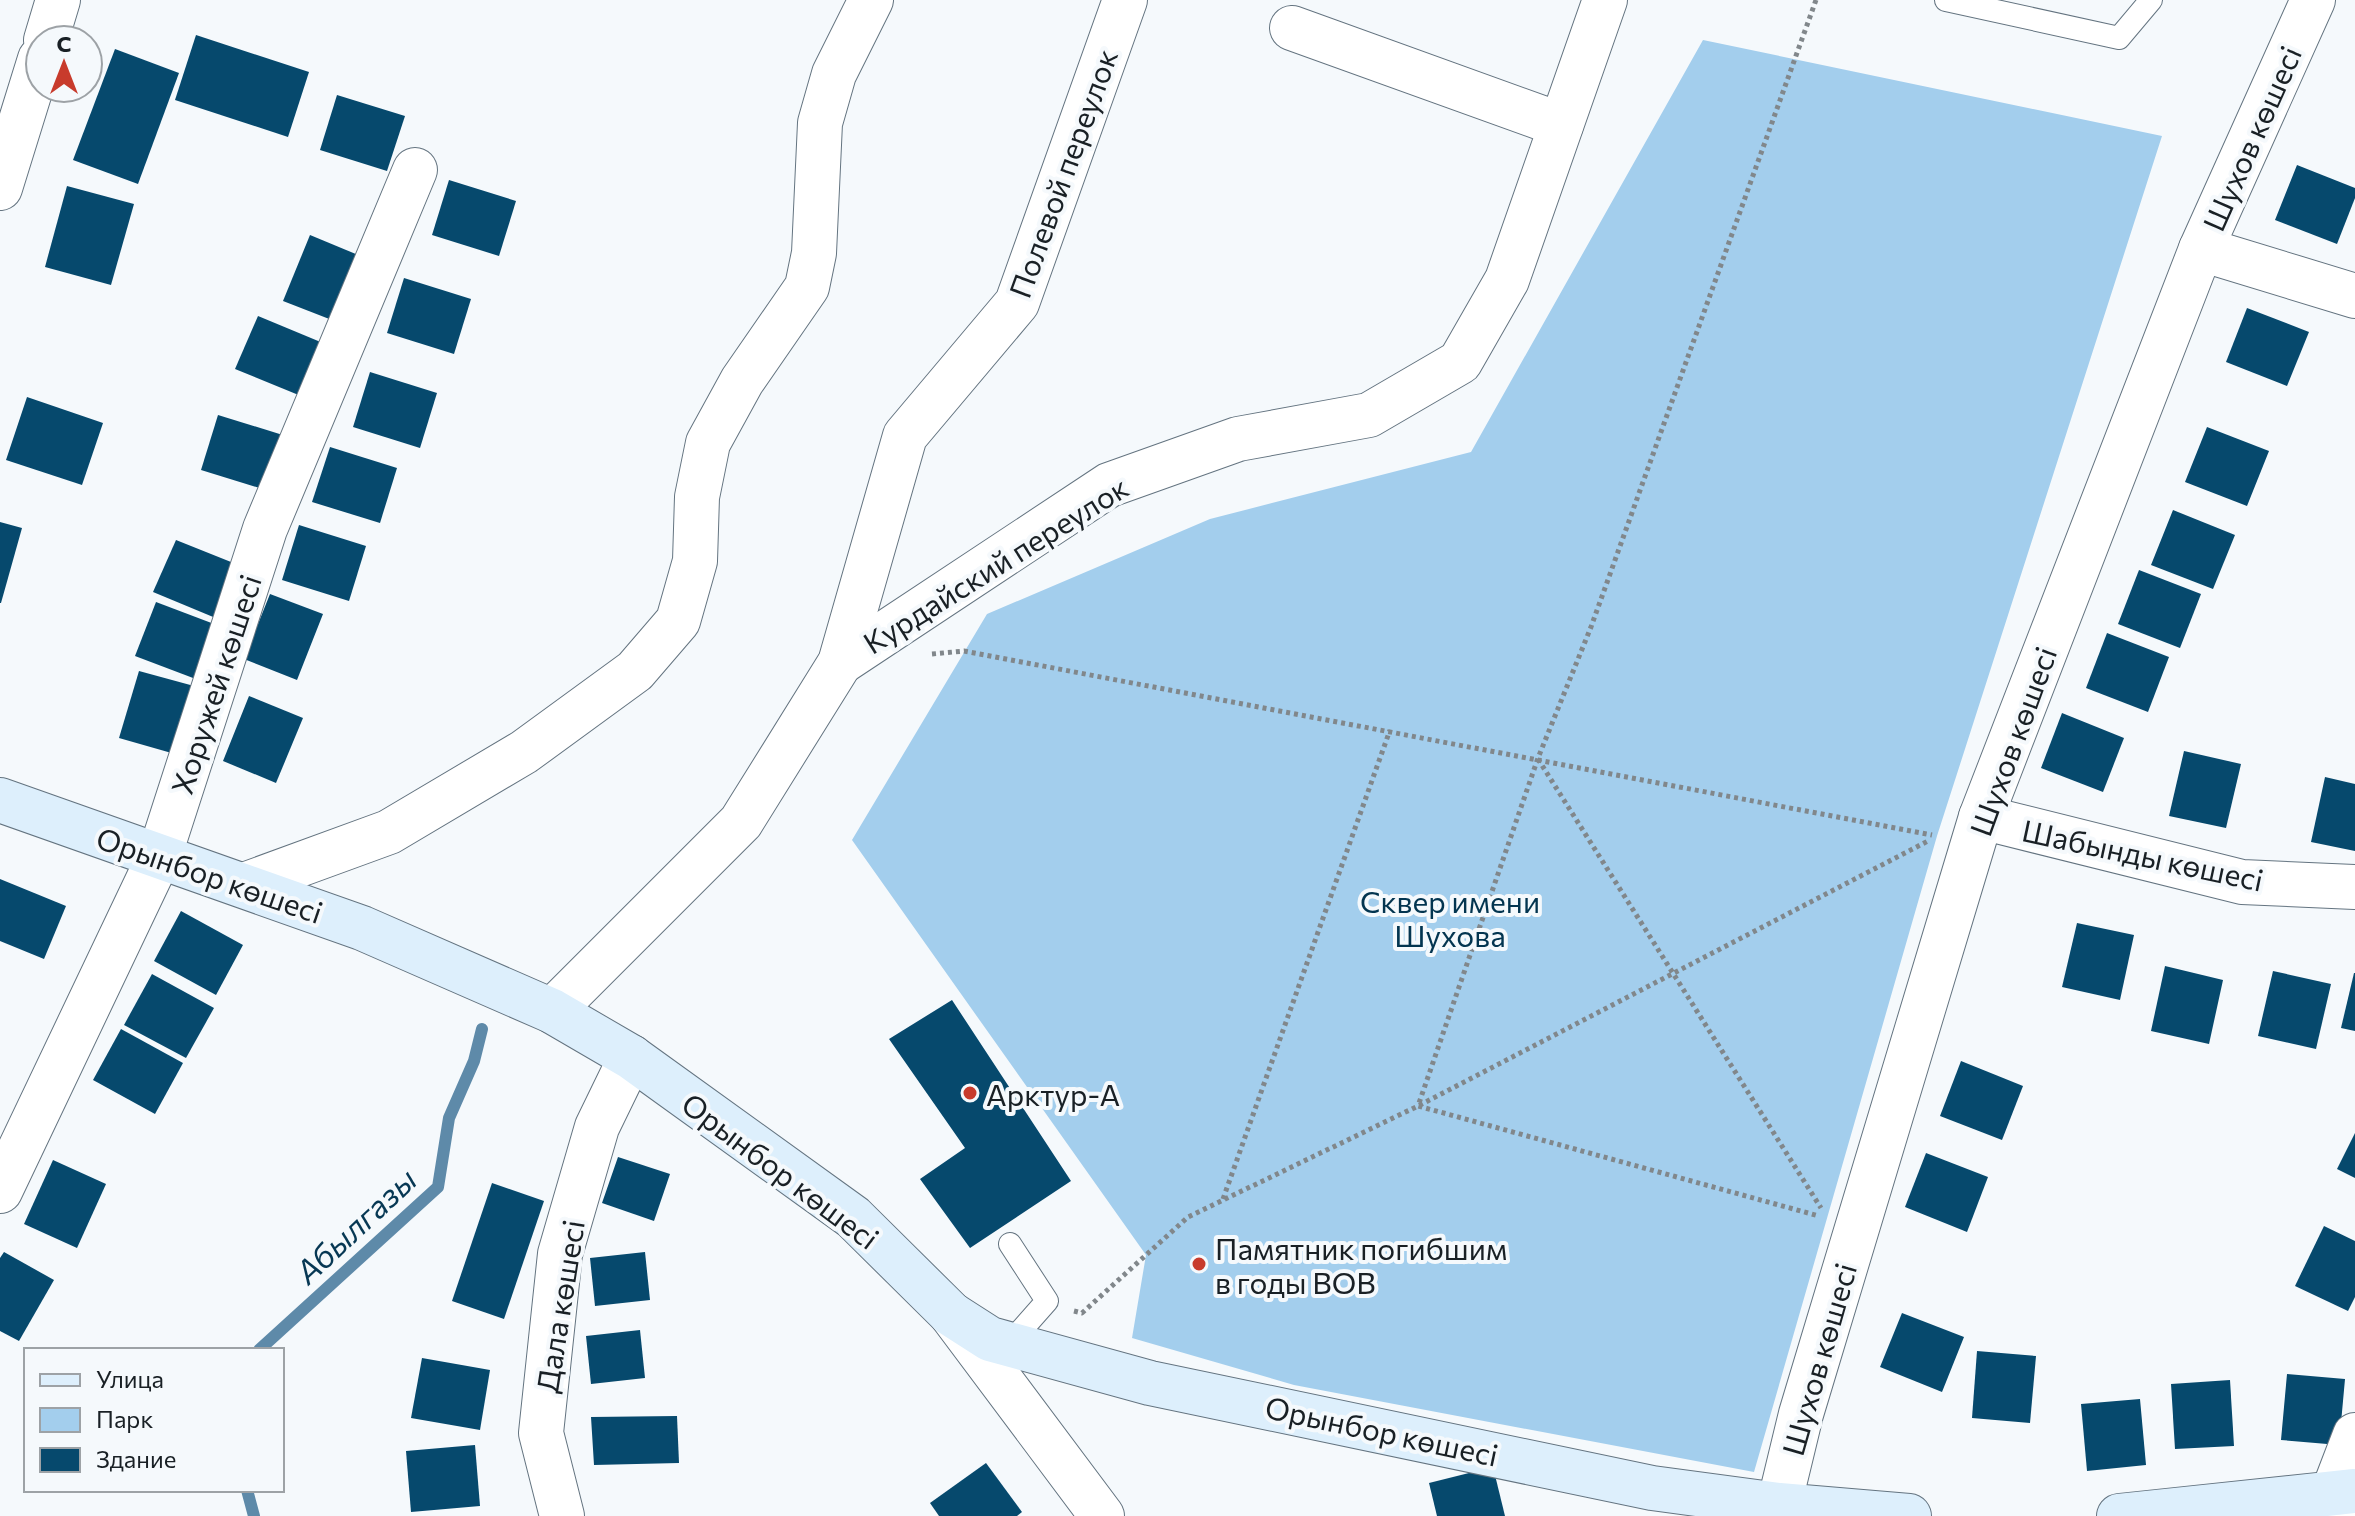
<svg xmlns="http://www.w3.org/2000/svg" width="2355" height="1516" font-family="Commissioner,sans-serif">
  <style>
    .green { fill: #a3ceed }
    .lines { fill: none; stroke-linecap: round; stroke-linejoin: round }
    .stream { stroke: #5e8aa9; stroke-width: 12 }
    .building { fill: #06496d }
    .service-casing { stroke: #647480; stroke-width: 24 }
    .minor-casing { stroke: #647480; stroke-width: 46 }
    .tertiary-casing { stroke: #647480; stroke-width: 46 }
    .secondary-casing { stroke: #647480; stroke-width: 46 }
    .path { stroke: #81878b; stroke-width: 5; stroke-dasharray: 4 4; stroke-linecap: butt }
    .service { stroke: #fff; stroke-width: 22 }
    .minor { stroke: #fff; stroke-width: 44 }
    .tertiary { stroke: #fff; stroke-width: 44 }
    .secondary { stroke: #ddeffc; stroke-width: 44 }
    .poi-dot { fill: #c83b2c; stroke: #f5f9fc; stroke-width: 3 }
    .labels { text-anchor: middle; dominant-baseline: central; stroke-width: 8; stroke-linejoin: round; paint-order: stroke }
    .street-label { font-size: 30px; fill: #192025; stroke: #f5f9fc }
    .park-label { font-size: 30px; fill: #033550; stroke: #f5f9fc }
    .poi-label { font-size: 30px; fill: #192025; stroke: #f5f9fc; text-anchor: start }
    .water-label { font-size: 32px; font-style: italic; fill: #073854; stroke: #f5f9fc }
  </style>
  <rect width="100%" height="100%" fill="#f5f9fc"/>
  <polygon class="green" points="1703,40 2162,136 1937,836 1754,1472 1294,1385 1132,1338 1146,1255 852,840 987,614 1210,519 1471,452"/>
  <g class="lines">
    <g class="stream">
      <polyline points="259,1350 438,1187 449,1118 474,1061 482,1029"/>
      <polyline points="247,1490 254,1516"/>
    </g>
  </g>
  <g class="building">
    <polygon points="196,35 309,72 288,137 175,100"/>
    <polygon points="115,49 179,73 138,184 73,160"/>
    <polygon points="337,95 405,116 387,171 320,150"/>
    <polygon points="2297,165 2355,188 2355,198 2337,244 2275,220"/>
    <polygon points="449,180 516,201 499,256 432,235"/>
    <polygon points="67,186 134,204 111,285 45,267"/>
    <polygon points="310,235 363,257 337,322 283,301"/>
    <polygon points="404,278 471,299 454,354 387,333"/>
    <polygon points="2247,308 2309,332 2287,386 2226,362"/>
    <polygon points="258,316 323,343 301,396 235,369"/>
    <polygon points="370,372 437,393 420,448 353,427"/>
    <polygon points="27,397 103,423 82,485 6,460"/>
    <polygon points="218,415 286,436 269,491 201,470"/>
    <polygon points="2207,427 2269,451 2247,506 2185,482"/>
    <polygon points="330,447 397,468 380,523 312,502"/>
    <polygon points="2173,510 2235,535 2213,589 2151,565"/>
    <polygon points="0,522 22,528 1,603 0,603"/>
    <polygon points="299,525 366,546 349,601 282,580"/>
    <polygon points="176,540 241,566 218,619 153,592"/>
    <polygon points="2139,570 2201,594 2180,648 2118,624"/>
    <polygon points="270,594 323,614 297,680 244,659"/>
    <polygon points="156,602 222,627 201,681 135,656"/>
    <polygon points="2107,633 2169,657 2148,712 2086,688"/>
    <polygon points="139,671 194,686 175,754 119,738"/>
    <polygon points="249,696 303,718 276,783 223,761"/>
    <polygon points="2062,713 2124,738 2103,792 2041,768"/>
    <polygon points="2184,751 2241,764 2226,828 2169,816"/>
    <polygon points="2325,777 2355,784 2355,851 2311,842"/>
    <polygon points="0,879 66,906 44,959 0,941"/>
    <polygon points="181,911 243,945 216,995 154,961"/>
    <polygon points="2077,923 2134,935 2120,1000 2062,987"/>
    <polygon points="2165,966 2223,980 2209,1044 2151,1031"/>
    <polygon points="2273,971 2331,984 2316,1049 2258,1036"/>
    <polygon points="2354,973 2355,973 2355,1031 2341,1028"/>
    <polygon points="152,974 214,1008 186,1058 124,1025"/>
    <polygon points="952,1000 1071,1181 970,1248 920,1179 965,1148 889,1039"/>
    <polygon points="121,1029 183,1063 155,1114 93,1080"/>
    <polygon points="1961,1061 2023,1086 2002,1140 1940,1116"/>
    <polygon points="2355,1133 2355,1178 2337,1169"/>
    <polygon points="1926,1153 1988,1177 1967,1232 1905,1207"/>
    <polygon points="618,1157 670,1174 654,1221 602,1203"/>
    <polygon points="53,1160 106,1184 77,1248 24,1224"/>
    <polygon points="492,1183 544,1201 504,1319 452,1301"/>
    <polygon points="2324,1226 2355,1241 2355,1297 2348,1311 2295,1286"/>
    <polygon points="4,1252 54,1280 19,1341 0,1331 0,1258"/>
    <polygon points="645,1252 650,1300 595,1306 590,1258"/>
    <polygon points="1902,1313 1964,1337 1942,1392 1880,1367"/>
    <polygon points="640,1330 645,1378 591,1384 586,1336"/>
    <polygon points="1977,1351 2036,1356 2030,1423 1972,1418"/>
    <polygon points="422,1358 490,1370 480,1430 411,1418"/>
    <polygon points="2287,1374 2345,1379 2339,1445 2281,1440"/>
    <polygon points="2230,1380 2234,1446 2175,1449 2171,1384"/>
    <polygon points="2140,1399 2146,1465 2087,1471 2081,1404"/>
    <polygon points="677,1416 679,1463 594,1465 591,1417"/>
    <polygon points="475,1445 480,1506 411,1512 406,1451"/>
    <polygon points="986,1463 1022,1512 1017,1516 939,1516 930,1503"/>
    <polygon points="1493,1467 1505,1516 1437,1516 1429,1483"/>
  </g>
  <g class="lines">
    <defs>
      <g id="service">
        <polyline points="1946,0 2119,38 2151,0"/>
        <polyline points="1009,1344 1047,1301 1010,1244"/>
      </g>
      <g id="minor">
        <polyline points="1292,28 1561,125"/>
        <polyline points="2201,249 2355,296"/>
        <polyline points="840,663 1109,485 1238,439 1369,415 1460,362 1507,280 1605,0"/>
        <polyline points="1981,817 2242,882 2355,887"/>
        <polyline points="244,885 389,832 524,752 635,671 678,621 695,561 697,497 708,443 742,381 807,287 814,253 820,123 834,74 871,0"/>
        <polyline points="552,1011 741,822 840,663 905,436 1017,303 1125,0"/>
        <polyline points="0,1191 159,857 265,529 415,170"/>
        <polyline points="1779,1505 1801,1414 1981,817 2201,249 2313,0"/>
        <polyline points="562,1516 541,1433 560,1254 597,1127 631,1057"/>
        <polyline points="2335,1516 2332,1495 2355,1435"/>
      </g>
      <g id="tertiary">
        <polyline points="46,40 58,0"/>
        <polyline points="0,188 40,59"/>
        <polyline points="951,1314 1102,1516"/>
      </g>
      <g id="secondary">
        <polyline points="0,800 362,928 552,1011 631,1057 853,1217 951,1314 990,1339 1150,1383 1652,1488 1779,1505 1909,1516"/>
        <polyline points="2119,1516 2355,1491"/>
      </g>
    </defs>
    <use href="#service" class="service-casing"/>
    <use href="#minor" class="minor-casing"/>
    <use href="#tertiary" class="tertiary-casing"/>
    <use href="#secondary" class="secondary-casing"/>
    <g class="path">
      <polyline points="1816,0 1591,627 1538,758 1418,1106 1819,1216"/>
      <polyline points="932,654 964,651 1932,835"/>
      <polyline points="1538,759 1821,1208"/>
      <polyline points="1223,1199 1390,730"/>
      <polyline points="1074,1311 1082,1313 1188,1217 1418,1106 1928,841"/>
    </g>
    <use href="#service" class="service"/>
    <use href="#minor" class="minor"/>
    <use href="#tertiary" class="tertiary"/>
    <use href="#secondary" class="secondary"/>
  </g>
  <g class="poi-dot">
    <circle cx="970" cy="1093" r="8"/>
    <circle cx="1199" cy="1264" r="8"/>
  </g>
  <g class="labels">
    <g class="street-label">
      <text transform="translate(2251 138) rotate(-66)">Шухов көшесі</text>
      <text transform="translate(1062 173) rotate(-70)">Полевой переулок</text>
      <text transform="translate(995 564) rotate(-32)">Курдайский переулок</text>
      <text transform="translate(215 684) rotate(-72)">Хоружей көшесі</text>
      <text transform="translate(2012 741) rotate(-70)">Шухов көшесі</text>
      <text transform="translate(2143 854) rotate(12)">Шабынды көшесі</text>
      <text transform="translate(210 874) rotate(19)">Орынбор көшесі</text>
      <text transform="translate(781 1170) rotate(37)">Орынбор көшесі</text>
      <text transform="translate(559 1306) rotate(-81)">Дала көшесі</text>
      <text transform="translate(1818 1359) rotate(-74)">Шухов көшесі</text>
      <text transform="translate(1382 1430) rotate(12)">Орынбор көшесі</text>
    </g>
    <g class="park-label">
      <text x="1450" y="900">Сквер имени<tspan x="1450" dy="34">Шухова</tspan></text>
    </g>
    <g class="poi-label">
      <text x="986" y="1093">Арктур-А</text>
      <text x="1215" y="1247">Памятник погибшим<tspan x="1215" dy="34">в годы ВОВ</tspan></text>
    </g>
    <g class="water-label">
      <text transform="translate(355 1225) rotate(-43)">Абылгазы</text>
    </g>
  </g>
  <rect x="24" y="1348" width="260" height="144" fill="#f5f9fc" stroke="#9da2a6" stroke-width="2"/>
  <rect x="40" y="1374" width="40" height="12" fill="#ddeffc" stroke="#9da2a6" stroke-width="2"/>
  <text x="96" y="1388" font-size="24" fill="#192025">Улица</text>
  <rect x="40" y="1408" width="40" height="24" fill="#a3ceed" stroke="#9da2a6" stroke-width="2"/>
  <text x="96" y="1428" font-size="24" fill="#192025">Парк</text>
  <rect x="40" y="1448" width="40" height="24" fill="#06496d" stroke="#9da2a6" stroke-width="2"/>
  <text x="96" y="1468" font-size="24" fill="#192025">Здание</text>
  <g transform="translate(64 64)"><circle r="38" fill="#f5f9fc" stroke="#9da2a6" stroke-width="2"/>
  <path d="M0-6L14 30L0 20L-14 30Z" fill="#c83b2c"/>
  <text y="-12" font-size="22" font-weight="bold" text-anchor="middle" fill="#192025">С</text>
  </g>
</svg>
